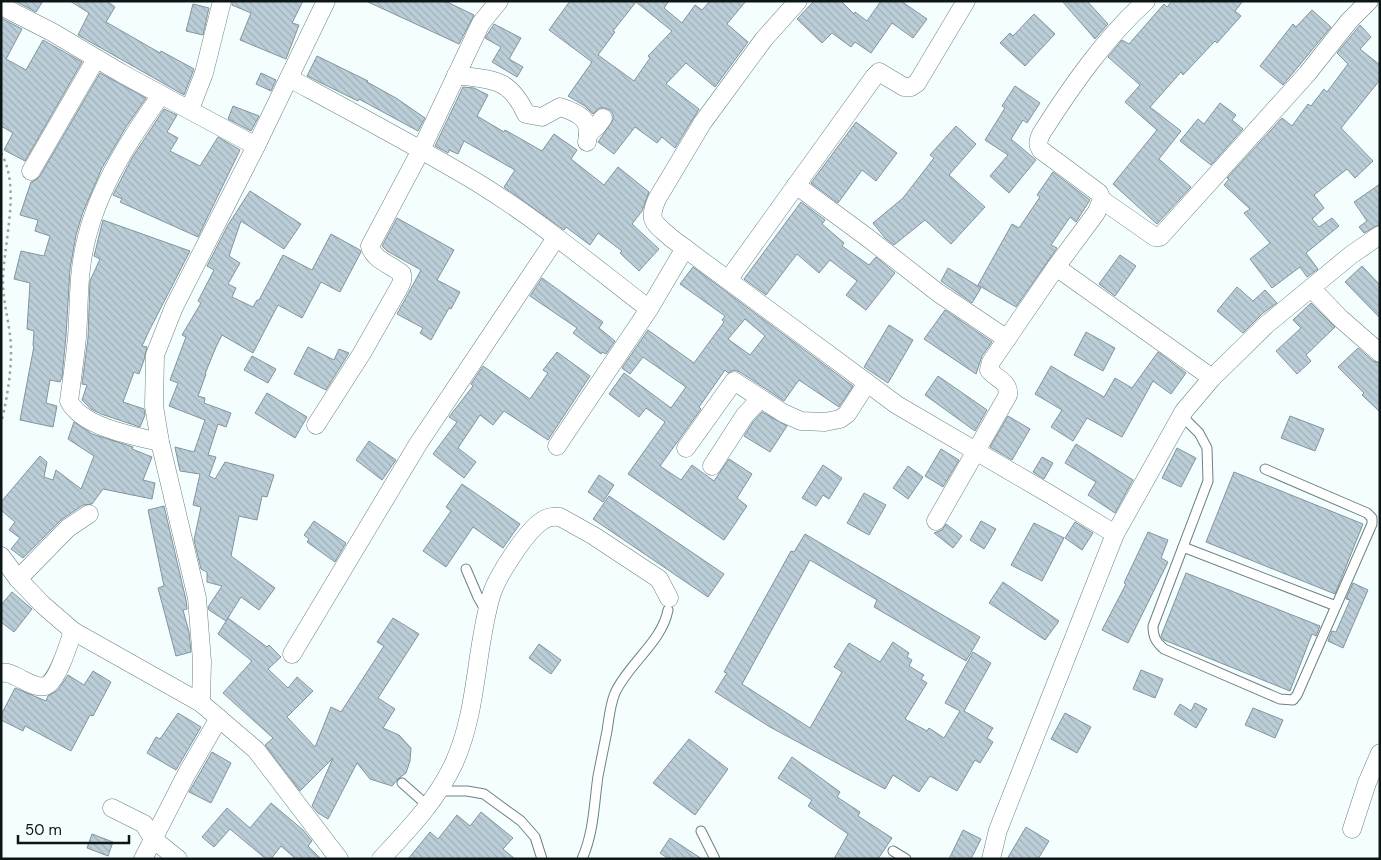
<svg xmlns="http://www.w3.org/2000/svg" width="1381" height="860" font-family="'DM Sans',sans-serif">
  <style>
    .building { fill: url(#building-back-hatch); stroke: #82949d; fill-rule: evenodd }
    .lines { fill: none; stroke-linecap: round; stroke-linejoin: round }
    .service-casing { stroke: #6c8183; stroke-width: 11 }
    .minor-casing { stroke: #6c8183; stroke-width: 19 }
    .path { stroke: #9ba4a5; stroke-width: 2.5; stroke-dasharray: 2.5 4; stroke-linecap: butt }
    .service { stroke: #fff; stroke-width: 9 }
    .minor { stroke: #fff; stroke-width: 18 }
  </style>
  <defs>
    <pattern id="building-back-hatch" width="6" height="6" patternUnits="userSpaceOnUse" patternTransform="scale(1.25)"><rect width="6" height="6" fill="#bbced8"/><path d="M-1 5l2 2M0 0l6 6M5-1l2 2" fill="none" stroke="#a0b0b9"/></pattern>
  </defs>
  <rect width="100%" height="100%" fill="#f4feff"/>
  <g class="building">
    <polygon points="15,1 43,1 36,12"/>
    <polygon points="70,1 107,1 115,7 106,22 160,53 161,51 194,69 184,95 78,35 89,13"/>
    <polygon points="232,1 303,1 292,23 299,25 286,59 240,40 251,13 232,5"/>
    <polygon points="366,1 445,1 474,15 459,44"/>
    <path d="M570 1H669L664 8 682 23 695 5 702 10 710 1H746L727 24 748 42 715 87 686 63 666 84 699 109 675 148 662 137 657 143 635 127 614 154 598 142 613 120V114L610 110 605 108H599L593 114 585 106 568 96 592 62 549 30ZM636 2 672 31 648 56 650 58 634 81 598 55 615 32 613 31Z"/>
    <polygon points="814,1 841,1 854,14 855,12 867,21 881,1 901,1 927,19 913,38 892,23 871,53 855,42 851,47 832,33 822,43 797,19"/>
    <polygon points="1062,1 1087,1 1108,24 1095,39"/>
    <polygon points="1172,1 1243,1 1235,11 1241,16 1217,43 1215,41 1183,75 1181,72 1150,107 1181,131 1159,159 1191,187 1157,224 1113,184 1157,130 1125,102 1140,85 1108,57 1122,40 1129,44 1164,4 1167,7"/>
    <polygon points="193,4 209,8 203,35 186,31"/>
    <polygon points="1312,10 1331,27 1283,85 1260,66 1293,24 1296,27"/>
    <polygon points="1034,14 1055,34 1025,66 1000,43 1010,33 1013,36"/>
    <polygon points="1,18 22,29 6,59 26,70 43,40 82,62 25,161 4,150 13,133 1,126"/>
    <polygon points="494,24 521,38 509,59 523,67 517,77 492,62 501,47 485,38"/>
    <polygon points="1360,25 1371,37 1360,49 1380,65 1380,80 1341,128 1373,161 1355,178 1347,169 1314,195 1324,208 1312,219 1319,227 1332,218 1339,226 1306,253 1318,269 1307,277 1300,267 1272,288 1250,259 1270,243 1244,213 1250,209 1224,185 1229,179 1227,178 1282,118 1292,126 1308,104 1311,106 1324,89 1327,92 1348,64 1337,53"/>
    <polygon points="317,56 368,81 367,82 396,98 425,118 418,131 359,99 358,101 307,76"/>
    <polygon points="100,73 146,98 126,127 102,168 83,212 76,235 70,269 66,336 62,377 60,382 50,380 46,403 57,406 53,427 20,420 34,346 33,346 34,331 27,329 30,283 14,279 21,251 44,256 50,236 35,231 38,220 20,215 31,182 36,180 40,176"/>
    <polygon points="261,73 276,80 271,91 256,84"/>
    <polygon points="1015,86 1040,103 1027,123 1023,120 1011,139 1036,160 1009,193 990,176 1008,155 985,140 1005,108 1002,106"/>
    <polygon points="463,87 474,88 488,95 477,116 504,132 505,130 542,151 554,134 577,150 571,159 604,185 618,167 649,192 642,211 632,224 659,249 639,271 620,253 622,251 598,233 590,245 566,227 564,230 504,187 515,170 464,141 458,154 449,150 448,153 435,146"/>
    <polygon points="1220,103 1236,115 1232,120 1243,129 1211,165 1180,141 1198,119 1204,124"/>
    <polygon points="233,106 259,116 251,131 228,119"/>
    <polygon points="164,109 177,115 167,132 178,138 170,151 200,166 218,137 240,150 198,237 120,202 122,199 113,195 132,158"/>
    <polygon points="856,122 897,153 876,181 862,170 838,203 811,183"/>
    <polygon points="956,126 976,144 949,175 985,207 951,244 925,220 894,245 885,238 873,223 903,198 934,158 930,155"/>
    <polygon points="1053,172 1090,200 1076,222 1070,217 1051,245 1057,248 1016,307 978,285 1012,224 1019,228 1040,197 1037,195"/>
    <polygon points="1380,184 1380,224 1364,233 1359,227 1367,221 1354,202"/>
    <polygon points="250,191 301,224 284,249 241,221 229,256 240,263 228,284 236,288 232,297 253,307 257,300 259,300 283,255 312,270 331,234 360,250 361,252 340,292 321,282 302,318 278,305 253,353 222,335 216,347 205,374 206,374 198,396 205,398 204,403 231,413 226,427 218,424 208,455 216,457 209,476 215,479 225,462 274,475 267,497 262,496 257,520 239,516 231,556 275,588 259,610 241,597 226,621 209,610 208,607 222,586 207,582 207,572 201,569 194,540 201,507 193,505 200,474 180,471 175,447 194,452 205,420 169,406 178,383 170,380 186,337 182,335 201,303 198,301 214,270 207,266 228,225"/>
    <polygon points="801,202 825,220 822,224 844,243 842,246 869,265 876,257 895,273 866,310 846,295 857,281 830,260 819,273 797,254 766,295 744,279"/>
    <polygon points="397,218 454,250 437,280 460,292 451,309 449,308 431,340 420,333 423,328 397,314 421,270 387,251 382,246"/>
    <polygon points="103,220 190,251 149,331 142,346 147,347 144,360 139,374 134,372 123,402 144,409 145,415 140,427 101,414 91,409 82,400 87,385 82,384 88,338 90,281 100,259 94,256"/>
    <polygon points="1120,255 1136,266 1115,296 1099,284"/>
    <polygon points="1362,266 1380,285 1380,318 1345,282"/>
    <path d="M693 267 853 386 839 407 799 380 784 401 740 372 734 370 728 373 725 370 699 407 701 409 660 466 681 480 692 465 714 481 729 459 752 474 737 498 747 506 724 540 628 474 665 422 646 408 639 417 609 394 624 373 671 408 686 387 643 357 630 374 622 368 648 330 694 363 724 322 722 320 725 316 680 284ZM745 319 765 336 750 355 728 339Z"/>
    <polygon points="948,268 981,288 972,303 941,281"/>
    <polygon points="542,278 603,322 599,328 615,341 606,354 602,352 601,354 573,333 577,328 530,296"/>
    <polygon points="1237,287 1253,301 1265,290 1277,303 1263,313 1243,333 1217,311"/>
    <polygon points="1311,303 1335,327 1306,355 1311,361 1297,374 1276,351 1301,328 1293,320"/>
    <polygon points="945,310 992,342 982,356 976,374 924,339"/>
    <polygon points="889,325 913,340 888,383 864,367"/>
    <polygon points="1086,332 1115,348 1103,371 1074,355"/>
    <polygon points="308,347 334,360 339,349 349,353 326,390 294,374"/>
    <polygon points="1358,348 1373,361 1380,363 1380,412 1362,395 1364,393 1338,367"/>
    <polygon points="557,352 590,376 548,440 504,411 493,425 480,415 458,448 476,462 464,478 433,454 457,422 449,417 473,386 471,384 483,366 530,399 548,373 543,370"/>
    <polygon points="1158,352 1186,373 1171,394 1153,381 1122,437 1087,418 1073,441 1051,427 1062,410 1035,394 1051,366 1104,397 1115,378 1132,388"/>
    <polygon points="252,356 276,369 268,383 244,370"/>
    <polygon points="938,376 987,410 975,431 925,395"/>
    <polygon points="267,393 307,417 295,438 255,413"/>
    <polygon points="762,412 787,426 770,452 744,436 753,422"/>
    <polygon points="1008,416 1030,429 1012,460 990,447"/>
    <polygon points="1290,416 1324,429 1315,451 1281,438"/>
    <polygon points="74,422 92,434 133,447 132,449 152,457 143,480 155,483 152,499 103,489 92,504 83,505 61,520 23,558 11,549 20,538 9,530 15,522 1,510 1,502 40,456 47,462 44,477 53,480 56,470 81,489 94,456 68,439"/>
    <polygon points="369,441 396,460 382,480 356,460"/>
    <polygon points="1076,444 1133,480 1115,513 1088,495 1096,482 1065,463"/>
    <polygon points="1177,448 1196,458 1181,487 1162,478"/>
    <polygon points="941,449 959,460 943,487 925,476"/>
    <polygon points="1042,457 1053,463 1044,479 1033,472"/>
    <polygon points="823,465 842,478 829,499 823,495 816,506 802,498"/>
    <polygon points="908,466 923,477 908,499 893,488"/>
    <polygon points="1234,472 1363,524 1335,594 1206,542"/>
    <polygon points="599,475 614,485 603,502 588,492"/>
    <polygon points="462,484 520,524 503,548 473,527 446,567 423,551 451,511 446,507"/>
    <polygon points="864,493 886,505 869,535 847,523"/>
    <polygon points="609,496 724,574 708,597 593,519"/>
    <polygon points="164,506 186,600 187,609 183,610 189,632 191,652 176,656 158,588 164,586 148,510"/>
    <polygon points="314,521 346,543 335,562 307,542 309,539 304,535"/>
    <polygon points="981,521 996,529 984,549 970,540"/>
    <polygon points="1075,522 1093,533 1082,550 1065,538"/>
    <polygon points="1034,523 1064,538 1042,581 1011,565"/>
    <polygon points="946,524 962,536 953,548 934,533 942,530"/>
    <polygon points="1148,532 1168,540 1161,558 1168,562 1128,643 1102,630 1126,584 1124,583"/>
    <polygon points="805,534 980,637 966,661 874,607 877,600 810,560 742,684 810,728 842,672 834,667 849,643 880,662 893,642 909,653 907,657 912,660 909,666 924,675 921,679 927,683 905,719 927,731 929,728 944,738 960,711 945,703 973,652 991,663 964,711 993,728 987,738 993,742 980,763 975,760 957,791 930,776 919,792 893,775 885,789 770,727 715,692 727,673 724,672 791,551 794,552"/>
    <polygon points="1186,573 1320,626 1316,636 1312,634 1290,691 1164,640 1161,636"/>
    <polygon points="1003,582 1059,621 1045,640 989,603"/>
    <polygon points="1353,583 1368,590 1343,648 1328,641 1332,631 1336,632 1350,600 1346,599"/>
    <polygon points="12,592 32,609 14,632 1,622 1,605"/>
    <polygon points="228,618 267,647 269,645 281,657 268,669 288,688 297,677 313,691 287,717 315,747 331,707 341,712 384,646 377,642 393,618 419,634 378,698 395,709 383,728 399,735 411,748 410,761 406,773 398,779 392,786 370,779 357,763 328,819 318,813 312,806 333,758 300,791 265,745 273,738 223,693 252,661 218,634"/>
    <polygon points="539,644 561,660 551,674 529,658"/>
    <polygon points="1141,670 1163,679 1155,698 1133,689"/>
    <polygon points="93,671 111,682 93,716 90,715 71,751 25,726 23,731 1,720 1,715 15,688 46,701 48,696 58,690 68,675 84,685"/>
    <polygon points="1195,703 1207,709 1196,728 1174,714 1180,704 1191,711"/>
    <polygon points="1253,708 1283,720 1275,738 1245,725"/>
    <polygon points="178,713 201,727 176,770 147,753 156,737 160,739"/>
    <polygon points="1065,713 1091,727 1077,753 1051,739"/>
    <polygon points="689,739 728,769 695,815 653,783"/>
    <polygon points="212,752 231,763 211,803 189,792"/>
    <polygon points="792,757 840,792 837,797 860,812 858,816 892,838 878,859 834,859 848,834 808,806 812,800 778,778"/>
    <polygon points="271,803 303,830 312,841 308,846 321,859 296,859 281,846 271,859 266,859 230,829 214,847 202,837 227,808 250,828"/>
    <polygon points="481,812 513,838 503,849 515,859 408,859 430,832 438,839 457,815 470,826"/>
    <polygon points="1026,827 1049,841 1038,859 1007,859"/>
    <polygon points="963,830 981,839 971,859 949,859"/>
    <polygon points="92,834 113,842 108,856 87,848"/>
    <polygon points="670,838 702,859 669,859 660,853"/>
  </g>
  <g class="lines">
    <defs>
      <g id="service">
        <path d="M1182 416 1199 433 1207 448 1208 481 1153 626C1153 637 1156 642 1164 649L1280 699 1293 700 1297 695 1372 524V518L1367 513 1265 469"/>
        <polyline points="1183,547 1336,606"/>
        <polyline points="466,569 478,597 487,613"/>
        <polyline points="402,783 428,806"/>
        <polyline points="439,791 467,791 484,794 521,821 535,837 542,859"/>
        <polyline points="701,831 715,859"/>
        <polyline points="893,851 906,859"/>
        <path d="M582 859C594 832 594 804 598 776 601 761 604 746 607 731 609 718 610 705 615 693 628 664 662 642 668 610"/>
      </g>
      <g id="minor">
        <path d="M798 1 764 39 703 122 657 199C647 222 655 223 671 238L897 405 1051 495 1115 534"/>
        <polyline points="1,6 52,32 121,73 256,146"/>
        <path d="M456 75C492 80 509 77 526 114L542 117 560 107C579 113 592 119 587 142"/>
        <path d="M289 78C352 112 416 146 478 183 538 220 593 266 649 309"/>
        <polyline points="190,109 204,73 222,1"/>
        <polyline points="588,134 597,126 603,118"/>
        <polyline points="31,171 96,59"/>
        <polyline points="796,185 868,238 937,292 1007,339"/>
        <polyline points="1102,200 1155,237 1160,237 1307,74 1349,21 1369,1"/>
        <polyline points="1056,267 1212,378"/>
        <polyline points="728,280 874,77 879,72 904,87 911,87 917,83 966,1"/>
        <polyline points="1311,288 1341,319 1380,353"/>
        <path d="M316 425 362 353 400 286 402 281V274C392 265 373 260 370 246L421 150 481 23 499 1"/>
        <path d="M160 442C133 436 82 427 69 401 72 379 75 358 77 337 79 311 78 286 82 261 91 199 126 144 161 95"/>
        <polyline points="557,446 649,309 685,248"/>
        <polyline points="686,448 734,381 783,413 801,421 825,422 840,419 847,414 867,383"/>
        <polyline points="712,466 745,415 760,399"/>
        <path d="M936 521 1008 395C1010 382 995 378 989 370L991 362 1056 267 1096 213 1102 200 1099 193 1041 150C1037 144 1038 141 1041 134 1071 87 1104 39 1146 1"/>
        <polyline points="1,556 18,579 43,605 73,631 201,703 256,750 339,859"/>
        <polyline points="18,579 68,528 89,514"/>
        <polyline points="292,654 418,444 556,238"/>
        <path d="M1 673C9 671 16 677 23 680 29 683 38 688 45 686 57 683 69 643 73 631"/>
        <polyline points="201,703 202,661 197,598 160,442 154,406 155,355 174,307 256,146 326,1"/>
        <polyline points="112,808 144,824 153,839 178,859"/>
        <polyline points="1352,829 1367,783 1380,753"/>
        <polyline points="143,859 186,775 219,718"/>
        <path d="M381 859C409 829 437 800 454 763 478 710 475 651 491 596 496 578 526 531 542 521 547 517 553 516 560 517L594 536 659 579 669 598"/>
        <polyline points="991,859 998,830 1115,534 1184,411 1212,378 1266,325 1351,255 1380,235"/>
      </g>
    </defs>
    <use href="#service" class="service-casing"/>
    <use href="#minor" class="minor-casing"/>
    <path class="path" d="M1 153C22 189 2 246 3 286 4 307 11 329 11 351 11 374 7 400 1 423"/>
    <use href="#service" class="service"/>
    <use href="#minor" class="minor"/>
  </g>
  <rect width="1381" height="860" fill="none" stroke="#0d1616" stroke-width="5"/>
  <path d="M18 835v8h111v-8" fill="none" stroke="#0d1616" stroke-width="2.5"/>
  <text x="25" y="835" font-size="15" fill="#0d1616" stroke="#f4feff" stroke-width="4" paint-order="stroke">50 m</text>
</svg>
